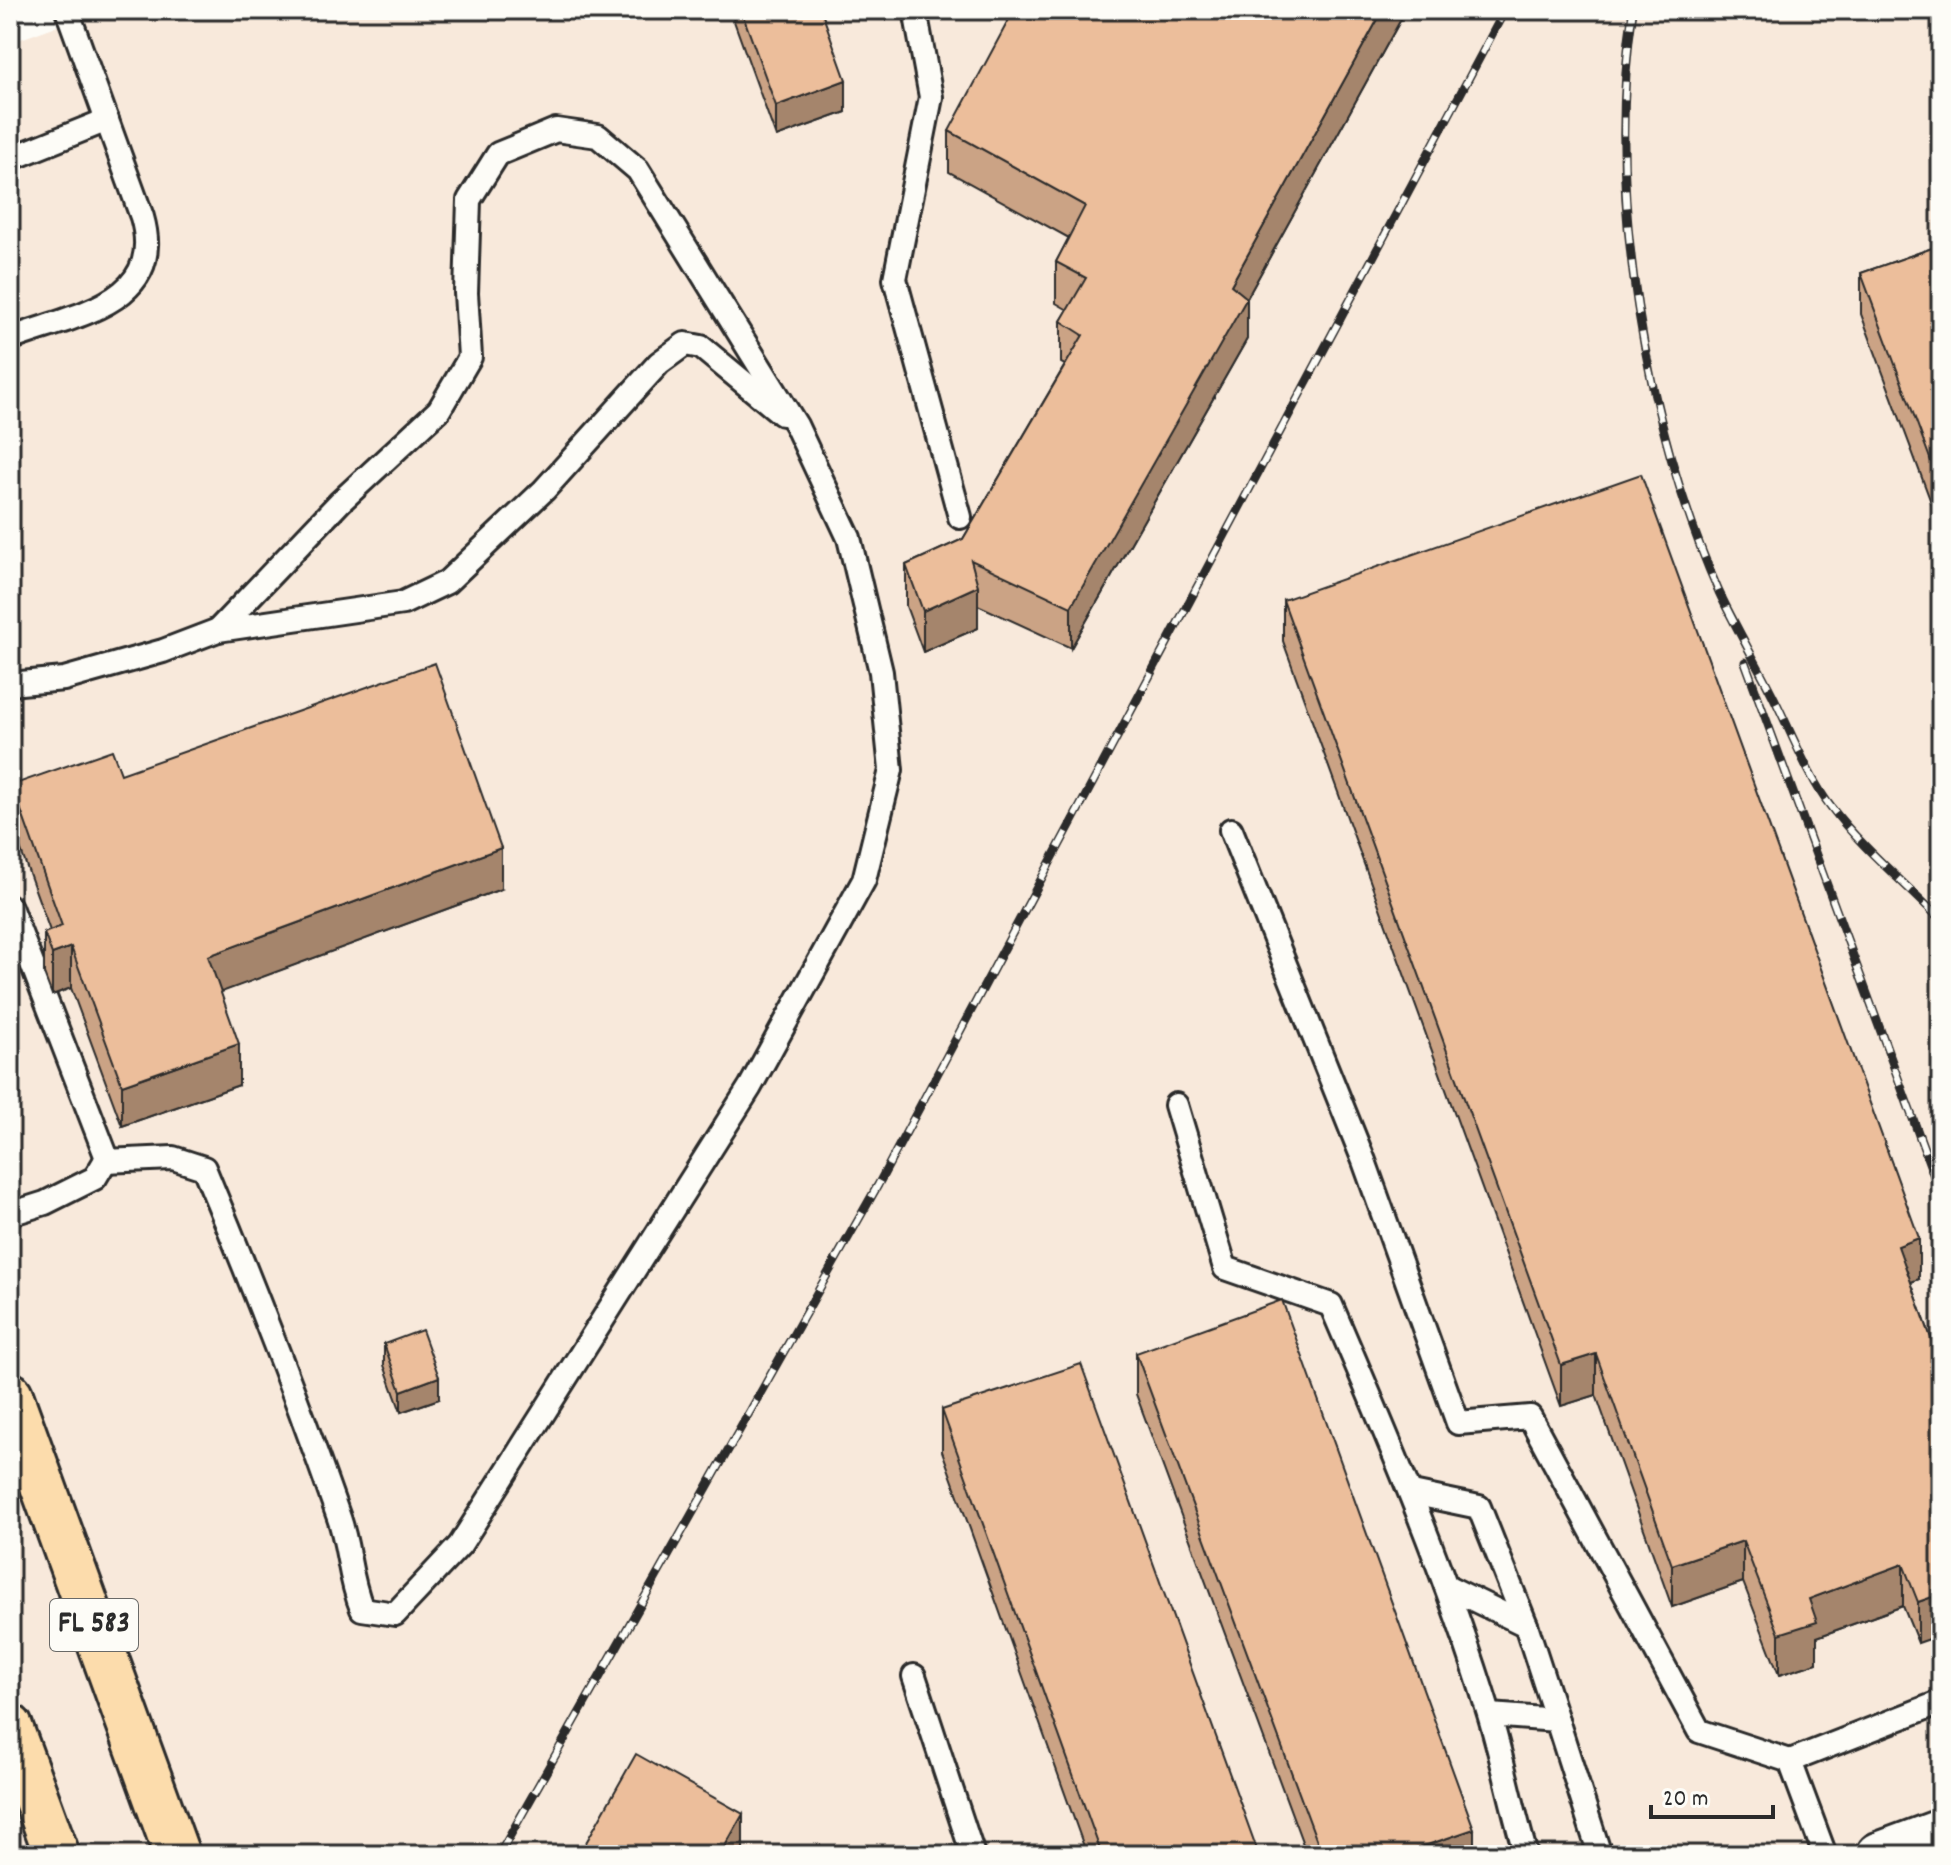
<svg xmlns="http://www.w3.org/2000/svg" width="1951" height="1865" font-family="Dekko,sans-serif">
  <style>
    .built { fill: #f8e9db }
    .lines { fill: none; stroke-linecap: round; stroke-linejoin: round }
    .service-casing { stroke: #2b2b2b; stroke-width: 28 }
    .minor-casing { stroke: #2b2b2b; stroke-width: 50 }
    .primary-casing { stroke: #2b2b2b; stroke-width: 50 }
    .service { stroke: #fdfcf7; stroke-width: 22 }
    .minor { stroke: #fdfcf7; stroke-width: 44 }
    .primary { stroke: #fcdcac; stroke-width: 44 }
    .rail-casing { stroke: #2b2b2b; stroke-width: 9 }
    .rail { stroke: #fdfcf7; stroke-width: 6; stroke-dasharray: 18; stroke-linecap: butt }
    .wall { fill: #cba385; stroke: #2b2b2b; stroke-width: 2 }
    .shaded-wall { fill: #a5856c; stroke: #2b2b2b; stroke-width: 2 }
    .building { fill: #ecbe9b; stroke: #2b2b2b; stroke-width: 2 }
    .labels { text-anchor: middle; dominant-baseline: central; stroke-width: 6; stroke-linejoin: round; paint-order: stroke }
    .shield { fill: #fdfcf7; stroke: #6a6a68; stroke-width: 2 }
    .shield-label { font-size: 30px; font-weight: bold; fill: #2b2b2b }
  </style>
  <rect width="100%" height="100%" fill="#fdfcf7"/>
  <filter id="ink" filterUnits="userSpaceOnUse"><feTurbulence type="fractalNoise" baseFrequency=".0125" numOctaves="2"/><feDisplacementMap in="SourceGraphic" scale="16" xChannelSelector="R" yChannelSelector="G"/><feConvolveMatrix kernelMatrix="1 2 1 2 8 2 1 2 1" color-interpolation-filters="sRGB"/></filter>
  <g filter="url(#ink)">
    <polygon class="built" points="100,10 1941,10 1941,1855 10,1855 10,43"/>
    <g class="lines">
      <defs>
        <g id="service">
          <polyline points="915,10 931,97 895,279 960,517"/>
          <polyline points="10,159 107,120"/>
          <path d="M10 339C72 315 167 304 142 217L67 10"/>
          <polyline points="10,684 64,679 163,651 218,630 403,603 447,582 544,490 659,363 685,344 701,347 782,414"/>
          <polyline points="1231,830 1364,1161 1458,1423 1530,1417 1699,1731 1790,1761"/>
          <polyline points="10,907 107,1158 95,1178 45,1203 10,1214"/>
          <path d="M1176 1105 1225 1268 1331 1305C1389 1440 1446 1573 1489 1714 1503 1760 1512 1808 1526 1855"/>
          <path d="M105 1161 173 1158 204 1168C252 1283 297 1398 338 1515 350 1547 348 1575 362 1609L395 1614 460 1545 750 1087 864 880 891 770 881 672 849 538 796 425 638 170 598 136 556 130 498 154 469 200 466 293 470 357 439 410 340 502 218 630"/>
          <polyline points="1412,1493 1479,1507 1526,1625 1557,1720"/>
          <polyline points="1446,1586 1526,1625"/>
          <polyline points="914,1676 973,1855"/>
          <polyline points="1490,1715 1557,1720 1600,1855"/>
          <polyline points="1825,1855 1790,1761 1941,1702"/>
        </g>
        <polyline id="minor" points="1879,1855 1941,1832"/>
        <g id="primary">
          <polyline points="10,1395 177,1855"/>
          <polyline points="10,1727 57,1855"/>
        </g>
      </defs>
      <use href="#service" class="service-casing"/>
      <use href="#minor" class="minor-casing"/>
      <use href="#primary" class="primary-casing"/>
      <use href="#service" class="service"/>
      <use href="#minor" class="minor"/>
      <use href="#primary" class="primary"/>
      <defs>
        <g id="rail">
          <path d="M1633 10C1605 191 1645 425 1719 592 1735 626 1755 660 1772 694 1789 727 1809 779 1831 807 1862 848 1905 883 1941 920"/>
          <polyline points="1745,662 1941,1195"/>
          <polyline points="499,1855 878,1185 1505,10"/>
        </g>
      </defs>
      <use href="#rail" class="rail-casing"/>
      <use href="#rail" class="rail"/>
    </g>
    <g class="wall">
      <polygon points="730,10 821,10 846,112 776,137"/>
      <polygon points="1406,10 1247,298 1247,339 1071,648 978,605 978,628 923,652 906,606 906,565 963,539 1065,365 1061,363 1061,321 1068,310 1056,303 1056,262 1069,238 949,172 949,131"/>
      <polygon points="1941,245 1941,529 1861,314 1861,273"/>
      <polygon points="1283,600 1919,1279 1911,1282 1941,1366 1918,1643 1903,1606 1817,1637 1817,1663 1779,1675 1743,1582 1672,1607 1596,1395 1561,1406 1283,641"/>
      <polygon points="121,774 501,889 220,992 239,1085 122,1126 71,988 52,995 44,974 44,933 50,931 12,826 12,785"/>
      <polygon points="384,1344 439,1399 401,1412 384,1365"/>
      <polygon points="1136,1353 1474,1855 1307,1855 1136,1394"/>
      <polygon points="942,1410 1259,1855 1087,1855 942,1451"/>
    </g>
    <g class="shaded-wall">
      <polygon points="1383,10 1406,10 1246,300 1247,298 1247,339 1071,648 1071,607 1231,285"/>
      <polygon points="846,80 846,112 776,137 776,106"/>
      <polygon points="978,586 978,628 923,652 923,611"/>
      <polygon points="501,848 501,889 208,997 208,956"/>
      <polygon points="71,947 71,988 52,995 52,954"/>
      <polygon points="239,1044 239,1085 122,1126 122,1085"/>
      <polygon points="1919,1238 1919,1279 1898,1287 1898,1246"/>
      <polygon points="1596,1354 1596,1395 1561,1406 1561,1365"/>
      <polygon points="439,1377 439,1399 401,1412 401,1391"/>
      <polygon points="1743,1541 1743,1582 1672,1607 1672,1565"/>
      <polygon points="1903,1564 1903,1606 1817,1637 1817,1663 1779,1675 1779,1634 1809,1599"/>
      <polygon points="1941,1594 1941,1635 1918,1643 1918,1602"/>
      <polygon points="743,1814 743,1855 720,1855"/>
      <polygon points="1474,1829 1474,1855 1398,1855"/>
    </g>
    <g class="building">
      <polygon points="741,10 821,10 846,80 776,106"/>
      <polygon points="1014,10 1383,10 1231,285 1247,298 1071,607 971,560 978,586 923,611 906,565 963,539 1083,335 1061,321 1086,278 1056,262 1085,206 949,131"/>
      <polygon points="1941,245 1941,488 1861,273"/>
      <polygon points="1641,474 1919,1238 1898,1246 1941,1366 1941,1594 1918,1602 1903,1564 1809,1599 1817,1622 1779,1634 1743,1541 1672,1565 1596,1354 1561,1365 1283,600"/>
      <polygon points="435,663 501,848 208,956 239,1044 122,1085 71,947 52,954 44,933 62,926 12,785 112,750 121,774"/>
      <polygon points="1282,1300 1474,1829 1398,1855 1322,1855 1136,1353"/>
      <polygon points="422,1330 439,1377 401,1391 384,1344"/>
      <polygon points="1081,1364 1259,1855 1102,1855 942,1410"/>
      <polygon points="636,1754 743,1814 720,1855 579,1855"/>
    </g>
  </g>
  <g class="labels">
    <rect class="shield" x="50" y="1599" width="88" height="52" rx="6"/>
    <g class="shield-label">
      <text x="94" y="1625">FL 583</text>
    </g>
  </g>
  <rect width="1951" height="1865" fill="none" stroke="#fdfcf7" stroke-width="40"/>
  <rect x="20" y="20" width="1911" height="1825" fill="none" stroke="#2b2b2b" stroke-width="3" filter="url(#ink)"/>
  <path d="M1651 1805v12h122v-12" fill="none" stroke="#2b2b2b" stroke-width="4"/>
  <text x="1663" y="1805" font-size="24" fill="#2b2b2b" stroke="#fdfcf7" stroke-width="6" paint-order="stroke">20 m</text>
</svg>
